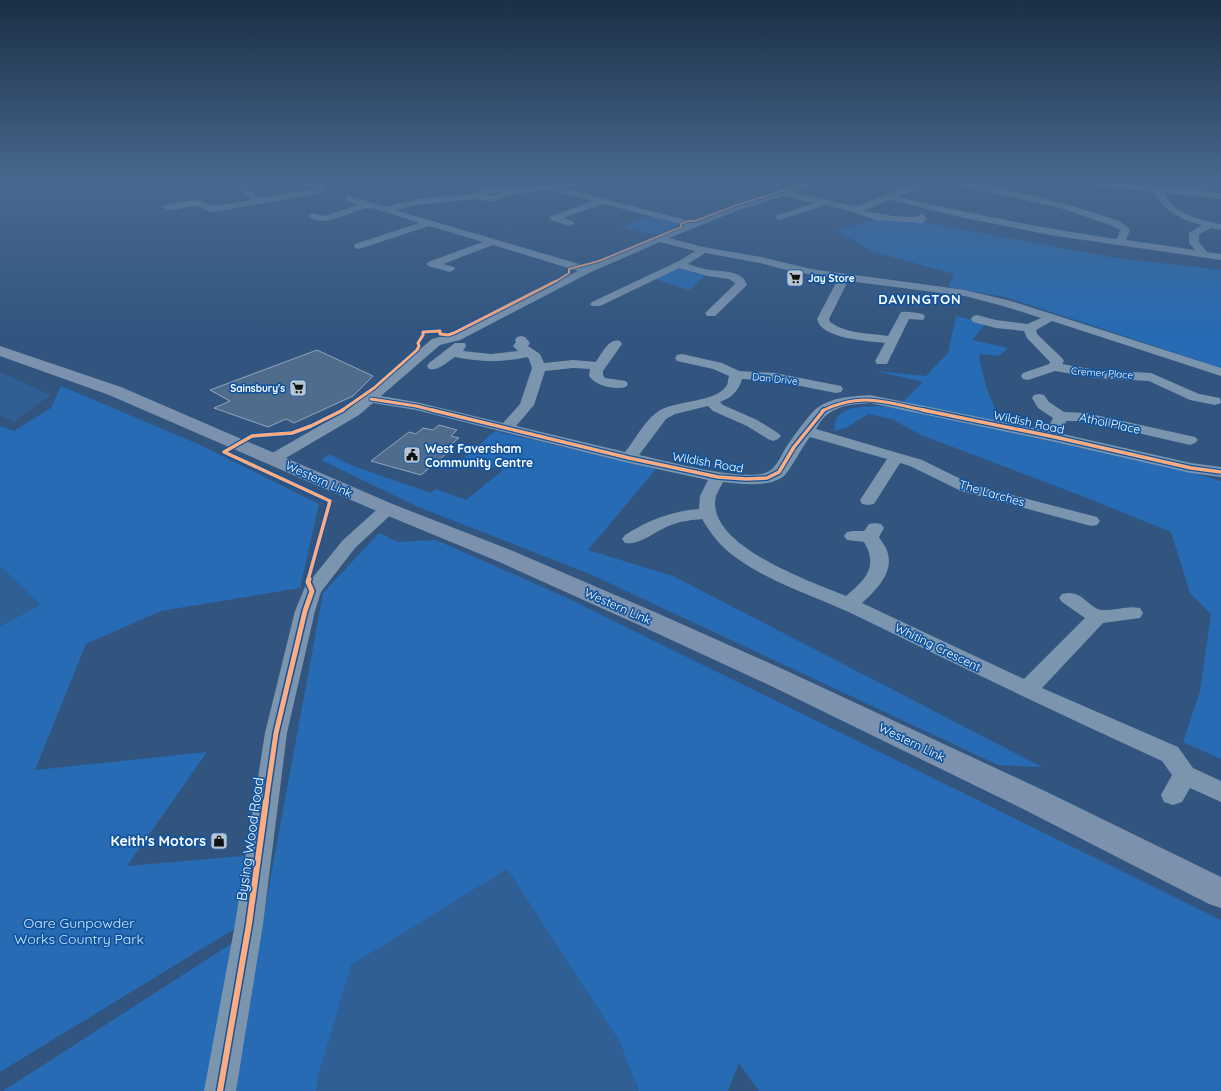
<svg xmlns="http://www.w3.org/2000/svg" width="1221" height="1091" font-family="Quicksand,sans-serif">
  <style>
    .green { fill: #266bb4 }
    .water { fill: #2f5f94 }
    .building { fill: #4f6c8c; stroke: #91a5bc }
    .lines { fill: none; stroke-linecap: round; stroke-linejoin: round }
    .minor { fill: #7c95af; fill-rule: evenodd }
    .major { fill: #7b91ad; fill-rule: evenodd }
    .cycleway-far4-casing { stroke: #11549e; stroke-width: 3.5 }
    .cycleway-far3-casing { stroke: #11549e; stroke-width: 5 }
    .cycleway-far2-casing { stroke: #11549e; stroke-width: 6 }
    .cycleway-far1-casing { stroke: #11549e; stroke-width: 8 }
    .cycleway-casing { stroke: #11549e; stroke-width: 9 }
    .cycleway-far4 { stroke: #ffac80; stroke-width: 2 }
    .cycleway-far3 { stroke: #ffac80; stroke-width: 3 }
    .cycleway-far2 { stroke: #ffac80; stroke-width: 3.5 }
    .cycleway-far1 { stroke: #ffac80; stroke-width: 5 }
    .cycleway { stroke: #ffac80; stroke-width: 6 }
    .labels { text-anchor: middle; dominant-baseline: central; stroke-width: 3.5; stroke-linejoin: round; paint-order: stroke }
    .far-poi-label { font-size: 10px; font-weight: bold; fill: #fff; stroke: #11549e; text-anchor: start }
    .far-street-label { font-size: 10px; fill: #fff; stroke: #11549e }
    .street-label { font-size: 12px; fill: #fff; stroke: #11549e }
    .poi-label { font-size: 12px; font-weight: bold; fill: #fff; stroke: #11549e; text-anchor: start }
    .far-district-label { font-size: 13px; font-weight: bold; letter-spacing: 1px; fill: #fff; stroke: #11549e }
    .near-street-label { font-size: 14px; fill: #fff; stroke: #11549e }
    .near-poi-label { font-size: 14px; font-weight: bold; fill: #fff; stroke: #11549e; text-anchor: end }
    .near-park-label { font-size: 14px; fill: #d0e7fe; stroke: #11549e }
  </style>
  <rect width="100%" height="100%" fill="#31557e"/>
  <g class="green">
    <polygon points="1117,182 1221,182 1221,196 1118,186"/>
    <path d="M650 215 680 223C658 241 647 233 622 227Z"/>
    <polygon points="879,219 929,223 1110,257 1221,270 1221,368 1005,297 949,287 954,274 871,251 839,232 840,229"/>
    <polygon points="679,265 708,273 689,290 649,277"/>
    <polygon points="956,316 986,323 972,340 1008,348 999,356 981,354 979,357 987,389 1000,421 1004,423 903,402 923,382 875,371 926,376 948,353"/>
    <polygon points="61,386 198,444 319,504 300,588 161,611 86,644 35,770 207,752 127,866 254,855 236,928 0,1072 0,626 40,605 0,566 0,426 14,431 51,408"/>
    <path d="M875 406 898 408 1182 470 1221 481V759L1183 742 1200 691 1211 614 1190 593 1171 532 1082 496 921 435 892 419 868 414 848 427 834 431C834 407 856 407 875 406Z"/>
    <polygon points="495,431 656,469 588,550 673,576 1042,767 998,765 592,575 416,506 321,460 329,454 353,466 431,493 436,489 466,500 503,470 463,459"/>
    <polygon points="379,533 398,542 436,540 565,597 1221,920 1221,1091 759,1091 739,1063 728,1091 639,1091 619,1041 507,869 318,1076 316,1091 234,1091 263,919 323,593"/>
    <polygon points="237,940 208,1091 3,1091"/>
  </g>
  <g class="water">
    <path d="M334 182H456C416 187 373 199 334 182Z"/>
    <polygon points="0,372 50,395 14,422 0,415"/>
    <polygon points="0,566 40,605 0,626"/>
    <polygon points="507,869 619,1041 639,1091 316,1091 318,1076 351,965"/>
  </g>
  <g class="building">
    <polygon points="317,350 373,376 353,396 294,423 286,419 268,427 214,408 230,401 210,390"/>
    <polygon points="439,425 457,430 451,436 459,438 448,447 453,448 421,475 371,461 409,432 416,434 423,428 433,430"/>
  </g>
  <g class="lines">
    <g class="minor">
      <path d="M238 182H246L245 185 260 198 313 189 303 182H314L326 190 322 193 213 212C206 211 200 206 194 206 186 207 169 213 162 207L167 204 197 200 213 206 251 200 238 188Z"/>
      <path d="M566 182H590L586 185 562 188 694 222 733 206 808 182H821L793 192 853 206H858L921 182H933L899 197C971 214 1043 228 1117 239L1120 230 1110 225 1063 209 960 185 956 182H973L1031 195 1069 205 1117 220 1126 226 1130 230 1126 240 1195 250 1189 243V233L1202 225C1182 220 1163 212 1155 192L1089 185 1085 182H1115L1221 193V199L1164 193C1173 214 1200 220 1221 224V230L1212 228 1199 234V242L1207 252 1221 254V260L1050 235 960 217 890 200 863 211 894 216 916 217 921 214 924 215 927 220 922 223 876 220 850 211 825 205 780 220 775 217 777 215 814 203 784 196 739 210 669 238 703 247 761 257 811 269 965 290 1011 301 1221 368V376L1052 321 1036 330 1037 334 1062 358 1064 361 1062 364 1096 370 1151 373 1199 394 1220 398 1221 403 1215 405 1190 400 1149 381 1096 378 1055 371 1028 380 1023 379 1021 376 1023 373 1049 364 1050 362 1027 338 1024 331 996 328 973 322 971 319 973 316 977 315 996 320 1027 324 1041 318 1003 306 965 296 848 281 829 319 830 322C847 334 869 333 888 336L901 312C908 311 916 313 923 314L925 317 923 320 909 319 887 364H877L875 361 885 343C868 341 821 339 817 319L838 279 790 271 760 263 705 253 688 264C695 266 703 269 710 270 723 272 743 270 747 285L715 316H707L705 313 735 284V283L729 279 708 276 679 268 600 306H592L590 304 592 302 681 260 695 251 660 242 591 272 460 340 440 345 381 396 416 402 503 423 520 404 532 368 529 359 527 357C503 363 479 362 455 357 447 362 439 371 429 369L427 366 429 363 455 343H465L466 346 463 351 491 354 518 351 513 346 516 342 515 340 517 337 521 336 525 337 530 343 528 346 540 354 544 363 573 360 596 362C602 353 609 338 620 341L622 344 603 371V375L605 378 626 381 628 384 626 387C614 390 596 386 589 376L590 369 573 368 545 371 534 405 516 426 625 452C635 440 643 423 656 413 673 399 716 404 727 385 728 383 728 379 729 376L713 369 677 361 675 358 677 355 682 354 722 363 739 371 775 373 836 385 841 386 843 389 841 392 836 393 775 381 742 379C739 391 731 398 720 402L723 405 757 420 778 433 781 436 778 439 773 441 768 439 747 426 713 411 708 406 675 414 666 419 639 455C667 461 739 481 765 473 775 470 779 459 784 451 789 442 810 413 817 408 832 397 853 396 870 395L1048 431 1050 424 1053 418 1038 408 1032 398 1034 395 1039 394 1044 395 1049 402 1064 412 1086 413 1195 437 1198 440 1195 443 1190 445 1086 421H1066L1063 434 1191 463 1221 467V477L1191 473 1055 442 870 403C856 404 839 405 828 414 823 417 819 424 816 429L922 460 973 485 1097 517 1100 521 1097 525 1091 526 961 491 910 466 900 463 874 504 868 505 862 504 860 500 887 459 810 437C803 445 790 471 784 476 768 488 742 484 723 482 721 486 718 491 716 496 704 545 812 582 846 596 865 580 879 567 864 542L847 540 844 536 847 532 853 531H864L869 524 875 523 881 524 884 528 879 537C882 542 887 548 888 554 893 574 875 591 862 603L1024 679 1085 618 1062 602 1059 598 1062 594C1082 588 1088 608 1102 610 1115 611 1127 605 1140 608L1143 613 1140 618 1103 623 1042 688 1178 747 1193 768 1221 781V802L1190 788 1182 802 1173 805 1164 802 1161 795 1172 775 1162 761C1059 714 957 665 855 615 815 596 771 583 735 557 721 547 711 534 702 519 692 520 681 521 671 525 657 530 639 546 625 543L622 539 625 535C648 520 672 511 699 509L700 496 708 480 629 463 416 410 373 403 359 415 279 462 273 464 267 462 265 459 267 456 349 409 432 339 452 334 578 271 493 245 443 264 454 267 455 269 450 272 428 266 427 264 428 262 483 242 429 226 359 249 355 248 354 246 355 244 419 223C410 220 374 207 368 208 352 210 322 230 308 216L310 214 313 213 323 216 359 205 346 201 345 199 346 197 349 196 385 207 417 199 473 194 489 187H501L507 190ZM549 190 593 201 551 216 549 218 551 220 569 226 572 225 574 223 572 221 563 218 603 204 685 225 586 266 395 210 417 205 476 199 491 202 510 195ZM490 193H500L491 196 484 195Z"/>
      <polygon points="388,504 394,505 397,509 355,548 321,592 315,611 287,733 263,924 236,1091 204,1091 235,924 265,733 295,611 305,587 343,540 382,505"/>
    </g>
    <polygon class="major" points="0,346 121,387 395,505 513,551 657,613 787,671 1047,792 1221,877 1221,908 1209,904 1025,810 769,685 639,625 497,561 381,513 109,395 0,356"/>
    <defs>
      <polyline id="cycleway-far4" points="555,282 569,273 569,269 599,261 681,227 681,224 688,221 695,221 740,204 793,188 791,186 812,182"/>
      <g id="cycleway-far3">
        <polyline points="371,399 416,406 436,411"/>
        <polyline points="341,411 374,388 417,350 419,346 418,343 423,335 423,332 440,331 440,334 448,335 454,333 556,281"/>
        <path d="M822 411C862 391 887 403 928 411"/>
      </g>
      <g id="cycleway-far2">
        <polyline points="432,410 629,458 718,477 746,479 767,478 779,472 794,447 824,410"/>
        <polyline points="923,410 1055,437 1191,468 1221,472"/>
        <polyline points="308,580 330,501 224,452 252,436 292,433 311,426 343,410"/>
      </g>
      <polyline id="cycleway-far1" points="266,802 276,733 305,611 312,591 308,582 309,579"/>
      <polyline id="cycleway" points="220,1091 249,924 266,801"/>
    </defs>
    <use href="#cycleway-far4" class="cycleway-far4-casing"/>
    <use href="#cycleway-far3" class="cycleway-far3-casing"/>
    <use href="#cycleway-far2" class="cycleway-far2-casing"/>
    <use href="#cycleway-far1" class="cycleway-far1-casing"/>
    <use href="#cycleway" class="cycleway-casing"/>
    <use href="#cycleway-far4" class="cycleway-far4"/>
    <use href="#cycleway-far3" class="cycleway-far3"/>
    <use href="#cycleway-far2" class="cycleway-far2"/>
    <use href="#cycleway-far1" class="cycleway-far1"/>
    <use href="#cycleway" class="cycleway"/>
  </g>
  <linearGradient id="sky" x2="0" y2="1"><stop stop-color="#1b2f45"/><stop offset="0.54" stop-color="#48688f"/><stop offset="1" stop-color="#48688f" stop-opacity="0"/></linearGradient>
  <rect width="1221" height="335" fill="url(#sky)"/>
  <defs>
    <symbol id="supermarket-square" viewBox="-11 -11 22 22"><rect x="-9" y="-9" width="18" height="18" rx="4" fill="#b7c4d2" stroke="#11549e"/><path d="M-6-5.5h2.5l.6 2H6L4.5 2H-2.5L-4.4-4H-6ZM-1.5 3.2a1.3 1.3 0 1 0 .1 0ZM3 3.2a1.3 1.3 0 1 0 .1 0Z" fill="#111"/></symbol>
    <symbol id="civic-square" viewBox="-11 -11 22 22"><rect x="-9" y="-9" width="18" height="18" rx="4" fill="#b7c4d2" stroke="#11549e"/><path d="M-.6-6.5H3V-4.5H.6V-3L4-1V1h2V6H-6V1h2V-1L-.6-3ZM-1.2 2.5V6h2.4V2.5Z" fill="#111"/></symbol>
    <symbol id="shop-square" viewBox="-11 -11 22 22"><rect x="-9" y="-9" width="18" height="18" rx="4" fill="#b7c4d2" stroke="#11549e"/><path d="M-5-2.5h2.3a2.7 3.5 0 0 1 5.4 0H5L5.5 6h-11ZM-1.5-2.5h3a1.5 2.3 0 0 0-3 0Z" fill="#111"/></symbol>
  </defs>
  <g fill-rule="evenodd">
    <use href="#supermarket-square" x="785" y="268" width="20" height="20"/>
    <use href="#supermarket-square" x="288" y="378" width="20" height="20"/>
    <use href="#civic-square" x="402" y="445" width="20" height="20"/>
    <use href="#shop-square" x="209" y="831" width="20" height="20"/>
  </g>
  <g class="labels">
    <g class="far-poi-label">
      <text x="808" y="278">Jay Store</text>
      <text x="285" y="388" text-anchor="end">Sainsbury's</text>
    </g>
    <g class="far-street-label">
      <text transform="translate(1102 373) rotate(4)">Cremer Place</text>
      <text transform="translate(775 379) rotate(6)">Dan Drive</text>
    </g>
    <g class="street-label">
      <text transform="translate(1029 422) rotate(12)">Wildish Road</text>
      <text transform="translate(1110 423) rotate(12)">Athol Place</text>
      <text transform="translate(708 462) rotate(10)">Wildish Road</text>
      <text transform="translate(319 479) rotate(24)">Western Link</text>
      <text transform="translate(992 493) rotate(16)">The Larches</text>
      <text transform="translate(618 606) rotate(24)">Western Link</text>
      <text transform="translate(938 647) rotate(26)">Whiting Crescent</text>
      <text transform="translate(912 742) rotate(26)">Western Link</text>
    </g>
    <g class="poi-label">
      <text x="425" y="448">West Faversham<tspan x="425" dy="14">Community Centre</tspan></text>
    </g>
    <g class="far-district-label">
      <text x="920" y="299">DAVINGTON</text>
    </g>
    <g class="near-street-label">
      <text transform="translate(250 839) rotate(-82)">Bysing Wood Road</text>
    </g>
    <g class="near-poi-label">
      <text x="206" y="841">Keith's Motors</text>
    </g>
    <g class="near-park-label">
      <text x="79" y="923">Oare Gunpowder<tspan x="79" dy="16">Works Country Park</tspan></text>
    </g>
  </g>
</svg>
